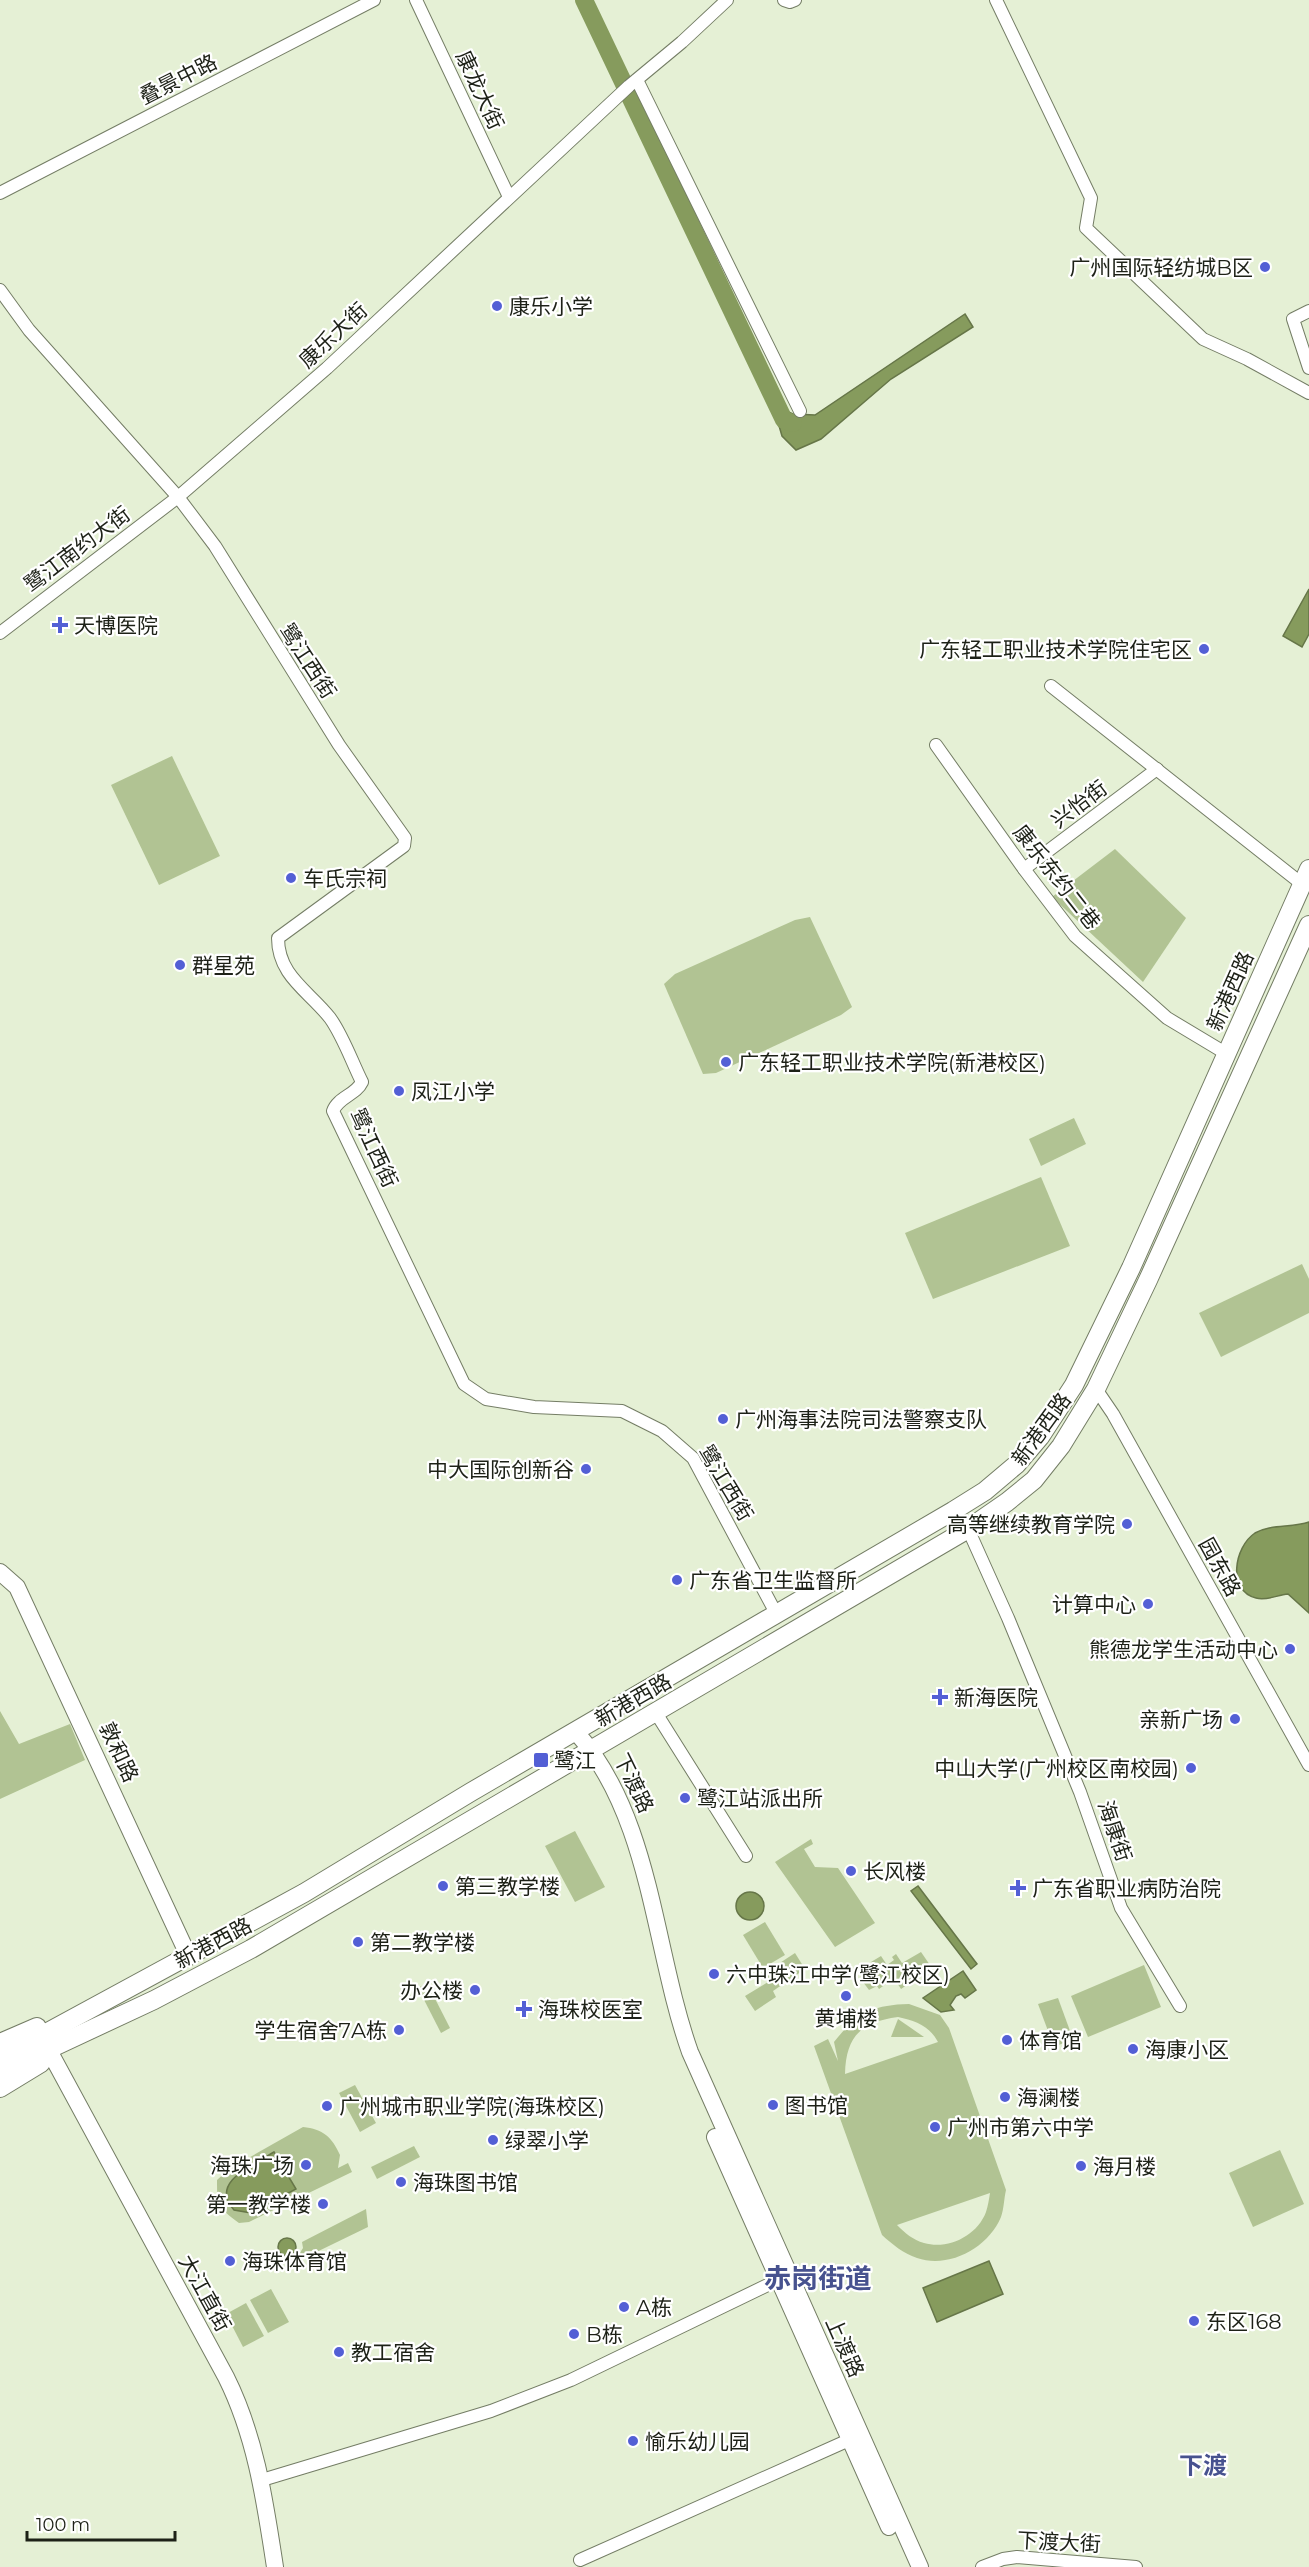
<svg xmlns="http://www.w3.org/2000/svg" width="1309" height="2567" font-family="Montserrat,'Noto Sans SC',sans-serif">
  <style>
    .green { fill: #b1c393; fill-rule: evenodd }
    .water { fill: #869b5d; stroke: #667648; stroke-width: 1.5 }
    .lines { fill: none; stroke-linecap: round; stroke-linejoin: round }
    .river { stroke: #869b5d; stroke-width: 18 }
    .street-casing { stroke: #747d65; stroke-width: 14 }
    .secondary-casing { stroke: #747d65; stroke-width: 18 }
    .primary-casing { stroke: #747d65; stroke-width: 20 }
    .street { stroke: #fff; stroke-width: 12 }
    .secondary { stroke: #fff; stroke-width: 16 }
    .primary { stroke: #fff; stroke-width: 18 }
    .poi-dot { fill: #535fd5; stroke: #fff; stroke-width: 2 }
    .labels { text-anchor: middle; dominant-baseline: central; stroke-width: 4.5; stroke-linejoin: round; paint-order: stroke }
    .street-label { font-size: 21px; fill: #1d2117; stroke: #fff }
    .poi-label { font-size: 21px; fill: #1d2117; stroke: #fff; text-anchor: start }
    .quarter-label { font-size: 24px; font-weight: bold; fill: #47528f; stroke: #fff }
    .district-label { font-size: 27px; font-weight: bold; fill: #47528f; stroke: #fff }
  </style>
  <rect width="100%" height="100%" fill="#e5f0d5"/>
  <g class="green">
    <polygon points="172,756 220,856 159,885 111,785"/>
    <polygon points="1115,849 1186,918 1143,982 1052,897"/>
    <polygon points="810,917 852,1007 841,1015 716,1073 703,1074 664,984 675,974 795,920"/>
    <polygon points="1074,1118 1086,1144 1041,1166 1029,1139"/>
    <polygon points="1041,1177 1070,1246 933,1299 905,1233"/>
    <polygon points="1302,1264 1309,1279 1309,1313 1221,1357 1199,1313"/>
    <polygon points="0,1711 19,1744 70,1724 85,1760 0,1799"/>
    <polygon points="575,1831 605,1887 575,1902 545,1846"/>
    <polygon points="811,1839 813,1844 804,1849 815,1867 838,1868 875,1923 835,1947 775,1862"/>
    <polygon points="765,1922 785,1955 763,1968 743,1935"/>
    <polygon points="921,1952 932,1968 901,1989 894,1978 879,1989 877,1986 869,1990 863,1982 869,1978 866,1973 875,1967 871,1962 881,1956 887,1965 894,1960 892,1957 896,1954 902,1963"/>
    <polygon points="795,1953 805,1969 773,1991 776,1997 755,2011 745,1996 768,1982 763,1974"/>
    <polygon points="1144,1965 1161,2007 1088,2037 1071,1996"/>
    <polygon points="427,1983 450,2028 441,2033 418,1988"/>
    <polygon points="1058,1998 1073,2039 1054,2047 1038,2004"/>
    <path d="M909 2004 940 2015 949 2028 1006 2190C1004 2198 1004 2209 1001 2217 988 2248 949 2269 917 2258 903 2253 893 2245 882 2235L814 2046 828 2039 838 2061 834 2042C857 2013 872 2005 909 2004ZM898 2017C915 2021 929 2025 938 2042L845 2074C846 2036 861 2022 898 2017ZM990 2193C989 2199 988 2206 986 2212 977 2236 948 2250 924 2243 913 2240 905 2233 897 2225Z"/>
    <polygon points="898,2019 924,2037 891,2037"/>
    <polygon points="355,2085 376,2123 360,2132 339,2093"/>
    <path d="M303 2127C323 2129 332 2137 340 2155L338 2168 348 2163 352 2172 249 2222 239 2223C218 2207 217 2207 217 2180L229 2169Z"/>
    <polygon points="414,2146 420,2157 377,2179 371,2167"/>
    <polygon points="1280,2150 1304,2204 1253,2227 1229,2173"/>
    <polygon points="366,2209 368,2227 298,2261 296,2259 303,2248 302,2242"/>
    <polygon points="271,2289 289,2322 268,2333 250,2300"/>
    <polygon points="246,2303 264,2336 243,2347 226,2314"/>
  </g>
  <g class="water">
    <polygon points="965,314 973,327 891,379 821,439 796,450 782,436 773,405 793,414 815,415"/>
    <polygon points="1309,589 1309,634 1302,647 1283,636"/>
    <path d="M1309 1522V1613L1288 1594C1277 1595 1267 1601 1256 1598 1227 1591 1234 1547 1255 1533 1270 1524 1292 1528 1309 1522Z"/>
    <polygon points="918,1886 977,1964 971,1969 911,1891"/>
    <circle cx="750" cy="1906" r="14"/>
    <polygon points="963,1971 976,1990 965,1998 961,1994 956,1996 950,2005 954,2010 941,2012 923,1998"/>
    <path d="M274 2152 296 2189 251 2213 234 2210C208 2182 255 2164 274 2152Z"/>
    <circle cx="287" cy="2247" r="9"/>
    <polygon points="989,2261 1003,2294 937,2322 923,2288"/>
  </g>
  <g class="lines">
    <polyline class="river" points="584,0 784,420 793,423"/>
    <defs>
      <g id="street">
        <polyline points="416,0 509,197"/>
        <polyline points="784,0 790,2 795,0"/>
        <polyline points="996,0 1091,198 1086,228 1203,339 1247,359 1309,393"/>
        <polyline points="637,80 800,411"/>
        <polyline points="0,193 374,0"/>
        <path d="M0 290 29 330 178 497 215 546 339 745 405 838 404 846 278 938C278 976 309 991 330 1018 343 1036 352 1062 362 1082 356 1095 338 1097 333 1111L464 1384 486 1399 534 1407 622 1411 662 1431 693 1458 777 1615"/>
        <polyline points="1309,311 1293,319 1309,368"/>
        <polyline points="0,633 178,497 327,368 629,86 682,42 727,0"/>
        <polyline points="1051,686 1302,884"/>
        <polyline points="936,745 1024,869 1075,936 1167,1018 1227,1054"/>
        <polyline points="1024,869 1157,769"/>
        <polyline points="1096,1389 1113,1414 1309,1765"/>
        <polyline points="968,1529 1008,1618 1080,1792 1121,1908 1180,2006"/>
        <polyline points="656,1713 746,1856"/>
        <polyline points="262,2480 491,2411 571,2380 778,2280"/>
        <polyline points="580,2560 849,2440"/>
        <polyline points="982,2567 1003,2559 1017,2557 1136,2567"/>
      </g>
      <g id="secondary">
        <polyline points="0,1572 17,1587 189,1957"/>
        <path d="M576 1732C652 1818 653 1948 690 2052L920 2567"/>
        <path d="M52 2056 226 2377C256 2437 265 2502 275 2567"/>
        <polyline points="715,2137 889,2527"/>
      </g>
      <g id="primary">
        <polyline points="0,2043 37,2027"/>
        <polyline points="0,2058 304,1893 471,1792 953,1511 985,1491 1017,1464 1040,1437 1074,1385 1131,1268 1309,869"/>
        <polyline points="0,2072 154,2000 251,1949 968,1529 1007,1502 1034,1480 1061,1446 1096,1389 1148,1280 1309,925"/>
        <polyline points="0,2088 41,2063"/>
      </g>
    </defs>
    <use href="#street" class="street-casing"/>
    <use href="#secondary" class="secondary-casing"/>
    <use href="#primary" class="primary-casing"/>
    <use href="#street" class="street"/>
    <use href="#secondary" class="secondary"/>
    <use href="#primary" class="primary"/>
  </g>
  <g class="poi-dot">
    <circle cx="1265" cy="267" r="6"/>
    <circle cx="497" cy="306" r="6"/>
    <path d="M57 616h6v6h6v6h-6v6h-6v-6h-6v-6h6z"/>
    <circle cx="1204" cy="649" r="6"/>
    <circle cx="291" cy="878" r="6"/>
    <circle cx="180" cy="965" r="6"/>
    <circle cx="726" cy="1062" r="6"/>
    <circle cx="399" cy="1091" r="6"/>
    <circle cx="723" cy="1419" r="6"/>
    <circle cx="586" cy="1469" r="6"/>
    <circle cx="1127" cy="1524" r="6"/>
    <circle cx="677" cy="1580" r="6"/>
    <circle cx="1148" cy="1604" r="6"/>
    <circle cx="1290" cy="1649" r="6"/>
    <path d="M937 1688h6v6h6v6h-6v6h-6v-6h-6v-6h6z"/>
    <circle cx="1235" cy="1719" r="6"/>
    <rect x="533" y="1752" width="16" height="16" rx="3"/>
    <circle cx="1191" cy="1768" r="6"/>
    <circle cx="685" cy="1798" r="6"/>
    <circle cx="851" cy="1871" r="6"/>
    <circle cx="443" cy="1886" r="6"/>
    <path d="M1015 1879h6v6h6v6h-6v6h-6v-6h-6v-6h6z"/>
    <circle cx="358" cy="1942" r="6"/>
    <circle cx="714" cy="1974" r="6"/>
    <circle cx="475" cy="1990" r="6"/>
    <circle cx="846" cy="1996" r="6"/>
    <path d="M521 2000h6v6h6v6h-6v6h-6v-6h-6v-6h6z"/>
    <circle cx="399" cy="2030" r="6"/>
    <circle cx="1007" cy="2040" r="6"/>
    <circle cx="1133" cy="2049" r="6"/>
    <circle cx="1005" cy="2097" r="6"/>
    <circle cx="773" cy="2105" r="6"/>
    <circle cx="327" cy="2106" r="6"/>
    <circle cx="935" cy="2127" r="6"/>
    <circle cx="493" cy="2140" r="6"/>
    <circle cx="306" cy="2165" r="6"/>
    <circle cx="1081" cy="2166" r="6"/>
    <circle cx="401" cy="2182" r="6"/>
    <circle cx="323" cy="2204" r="6"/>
    <circle cx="230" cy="2261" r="6"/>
    <circle cx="624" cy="2307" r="6"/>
    <circle cx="1194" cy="2321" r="6"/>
    <circle cx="574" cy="2334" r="6"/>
    <circle cx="339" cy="2352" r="6"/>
    <circle cx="633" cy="2441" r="6"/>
  </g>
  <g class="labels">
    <g class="street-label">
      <text transform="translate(178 79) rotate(-27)">叠景中路</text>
      <text transform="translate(480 90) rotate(65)">康龙大街</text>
      <text transform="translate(333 335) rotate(-43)">康乐大街</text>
      <text transform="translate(77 549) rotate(-37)">鹭江南约大街</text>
      <text transform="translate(308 661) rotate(57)">鹭江西街</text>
      <text transform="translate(1079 804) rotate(-37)">兴怡街</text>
      <text transform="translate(1057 877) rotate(52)">康乐东约二巷</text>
      <text transform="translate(1230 991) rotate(-66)">新港西路</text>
      <text transform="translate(374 1148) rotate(65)">鹭江西街</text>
      <text transform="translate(1041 1429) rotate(-54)">新港西路</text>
      <text transform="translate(726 1483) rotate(59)">鹭江西街</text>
      <text transform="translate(1220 1567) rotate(61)">园东路</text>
      <text transform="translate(633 1700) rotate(-30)">新港西路</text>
      <text transform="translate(119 1752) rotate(65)">敦和路</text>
      <text transform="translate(634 1783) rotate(64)">下渡路</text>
      <text transform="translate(1115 1831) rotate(71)">海康街</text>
      <text transform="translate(213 1943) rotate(-28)">新港西路</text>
      <text transform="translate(205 2293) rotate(61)">大江直街</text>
      <text transform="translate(845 2347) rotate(66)">上渡路</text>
      <text transform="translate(1059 2542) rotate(3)">下渡大街</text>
    </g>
    <g class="poi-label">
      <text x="1253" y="267" text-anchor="end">广州国际轻纺城B区</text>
      <text x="509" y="306">康乐小学</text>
      <text x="74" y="625">天博医院</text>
      <text x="1192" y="649" text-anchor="end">广东轻工职业技术学院住宅区</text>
      <text x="303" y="878">车氏宗祠</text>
      <text x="192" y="965">群星苑</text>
      <text x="738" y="1062">广东轻工职业技术学院(新港校区)</text>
      <text x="411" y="1091">凤江小学</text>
      <text x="735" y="1419">广州海事法院司法警察支队</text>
      <text x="574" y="1469" text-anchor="end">中大国际创新谷</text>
      <text x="1115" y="1524" text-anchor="end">高等继续教育学院</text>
      <text x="689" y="1580">广东省卫生监督所</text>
      <text x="1136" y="1604" text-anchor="end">计算中心</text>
      <text x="1278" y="1649" text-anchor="end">熊德龙学生活动中心</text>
      <text x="954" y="1697">新海医院</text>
      <text x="1223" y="1719" text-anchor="end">亲新广场</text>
      <text x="554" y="1760">鹭江</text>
      <text x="1179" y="1768" text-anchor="end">中山大学(广州校区南校园)</text>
      <text x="697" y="1798">鹭江站派出所</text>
      <text x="863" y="1871">长风楼</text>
      <text x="455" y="1886">第三教学楼</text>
      <text x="1032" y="1888">广东省职业病防治院</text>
      <text x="370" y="1942">第二教学楼</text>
      <text x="726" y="1974">六中珠江中学(鹭江校区)</text>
      <text x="463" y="1990" text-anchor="end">办公楼</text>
      <text x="538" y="2009">海珠校医室</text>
      <text x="846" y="2018" text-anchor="middle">黄埔楼</text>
      <text x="387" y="2030" text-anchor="end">学生宿舍7A栋</text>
      <text x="1019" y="2040">体育馆</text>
      <text x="1145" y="2049">海康小区</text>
      <text x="1017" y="2097">海澜楼</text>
      <text x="785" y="2105">图书馆</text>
      <text x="339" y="2106">广州城市职业学院(海珠校区)</text>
      <text x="947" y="2127">广州市第六中学</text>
      <text x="505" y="2140">绿翠小学</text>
      <text x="294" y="2165" text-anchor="end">海珠广场</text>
      <text x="1093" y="2166">海月楼</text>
      <text x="413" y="2182">海珠图书馆</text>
      <text x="311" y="2204" text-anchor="end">第一教学楼</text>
      <text x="242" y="2261">海珠体育馆</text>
      <text x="636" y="2307">A栋</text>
      <text x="1206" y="2321">东区168</text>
      <text x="586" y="2334">B栋</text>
      <text x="351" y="2352">教工宿舍</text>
      <text x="645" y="2441">愉乐幼儿园</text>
    </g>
    <g class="quarter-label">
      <text x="1203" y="2465">下渡</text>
    </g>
    <g class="district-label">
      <text x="818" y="2278">赤岗街道</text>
    </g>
  </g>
  <path d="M27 2531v9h148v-9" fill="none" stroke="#1d2117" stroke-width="3"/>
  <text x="36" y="2531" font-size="18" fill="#1d2117" stroke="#ffffff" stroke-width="4.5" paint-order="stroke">100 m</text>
</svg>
